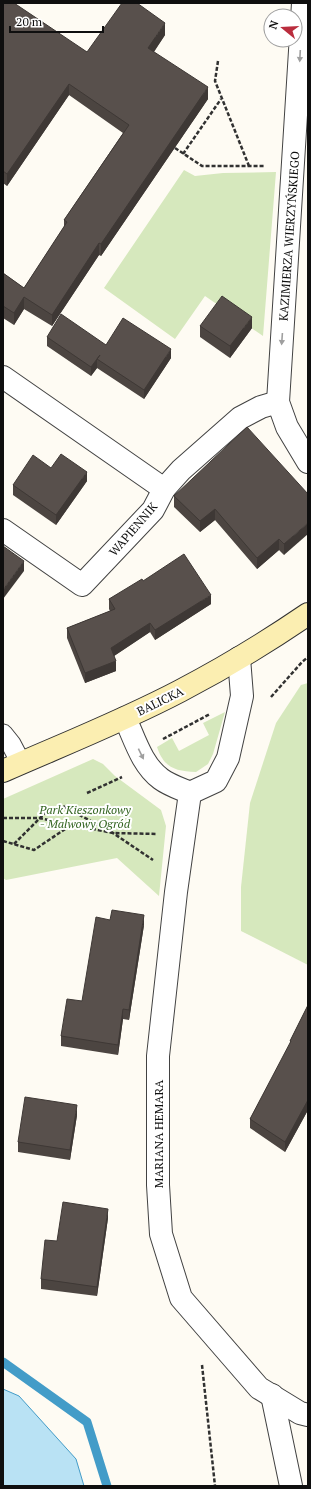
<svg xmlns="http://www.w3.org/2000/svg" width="311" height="1489" font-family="'PT Serif',serif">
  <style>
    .green { fill: #d6e8bd }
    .water { fill: #b9e2f4; stroke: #439cc8 }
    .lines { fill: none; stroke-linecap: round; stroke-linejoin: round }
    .stream { stroke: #439cc8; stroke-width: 9 }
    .lane-casing { stroke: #424242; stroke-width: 21 }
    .street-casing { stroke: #424242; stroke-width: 24 }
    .secondary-casing { stroke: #313131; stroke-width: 24 }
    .path { stroke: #313131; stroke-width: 2.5; stroke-dasharray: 4 2; stroke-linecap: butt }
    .lane { stroke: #fff; stroke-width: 19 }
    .street { stroke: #fff; stroke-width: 22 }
    .secondary { stroke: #fbeeb1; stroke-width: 22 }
    .wall { fill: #4c4541 }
    .shaded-wall { fill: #3e3835 }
    .building { fill: #58504c; stroke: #3e3835 }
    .oneway { fill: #9f9f9f }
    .labels { text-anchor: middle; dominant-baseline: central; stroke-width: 4; stroke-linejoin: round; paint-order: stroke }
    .street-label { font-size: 12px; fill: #0f0f0f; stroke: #fff }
    .park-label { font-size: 12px; font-style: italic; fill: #346522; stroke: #fff }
  </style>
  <rect width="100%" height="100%" fill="#fefbf3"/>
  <g class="green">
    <polygon points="184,170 195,176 223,173 276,172 263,336 205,296 175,339 104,288"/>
    <polygon points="308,683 308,965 241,931 241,887 250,803 276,723 301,685"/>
    <path d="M225 712 213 754 208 764 196 772C175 771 164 768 157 747L172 738 179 751 209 735 203 723Z"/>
    <polygon points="93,759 103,764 115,776 161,810 166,826 159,896 117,858 6,880 3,878 3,799"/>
  </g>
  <polygon class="water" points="3,1389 19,1396 76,1459 84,1486 3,1486"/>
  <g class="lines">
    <polyline class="stream" points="3,1362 87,1422 107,1486"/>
    <defs>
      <polyline id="lane" points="3,734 11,744 21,763"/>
      <g id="street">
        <polyline points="303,3 278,402 287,427 308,462"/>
        <polyline points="3,377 164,489"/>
        <polyline points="3,530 82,585 153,510 164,489 181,470 240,418 261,407 278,402"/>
        <path d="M125 718C135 740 142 765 161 779 169 785 181 789 190 793L216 781 228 758 242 696 239 658"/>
        <polyline points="190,793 176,892 158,1056 158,1185 161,1234 181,1298 259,1388 300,1413 308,1415"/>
        <polyline points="272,1395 291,1486"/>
      </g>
      <path id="secondary" d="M3 771C62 745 123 721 180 691 224 668 267 642 308 614"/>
    </defs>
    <use href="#lane" class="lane-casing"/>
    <use href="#street" class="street-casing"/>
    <use href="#secondary" class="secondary-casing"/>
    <g class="path">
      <polyline points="218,61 215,81 249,166"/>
      <polyline points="175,148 202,166 265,166"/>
      <polyline points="183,154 221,99"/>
      <polyline points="271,697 302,662 308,657"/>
      <polyline points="163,739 210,714"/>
      <polyline points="87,793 122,777"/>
      <polyline points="3,818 39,818 113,833 157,834"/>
      <polyline points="3,841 34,850 71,825"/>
      <polyline points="14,844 48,810 57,812 63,806 113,833 153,860"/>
      <polyline points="202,1365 215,1486"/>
    </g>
    <use href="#lane" class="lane"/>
    <use href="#street" class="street"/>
    <use href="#secondary" class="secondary"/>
  </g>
  <g class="wall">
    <polygon points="3,3 87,52 165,35 154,52 208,99 101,256 99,255 52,326 24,309 14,325 3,318 3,273 24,288 64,227 64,220 123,133 69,95 7,186 3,183"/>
    <polygon points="204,3 226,3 226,4"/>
    <polygon points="200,326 252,328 230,358 200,337"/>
    <polygon points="47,337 106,345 171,358 144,399 97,368 91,376 47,346"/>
    <polygon points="51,468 87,481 56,525 13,495 13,485"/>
    <polygon points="308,494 284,555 279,550 257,569 215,520 200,532 174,507 174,496"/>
    <polygon points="143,581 211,604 155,640 150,632 114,656 116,671 85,683 67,638 67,628 110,611 109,609 109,599"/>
    <polygon points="144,925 129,1020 123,1019 118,1055 61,1046 61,1036 82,1001"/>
    <polygon points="308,1005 308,1110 285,1152 250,1128 250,1119 290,1044 290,1041"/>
    <polygon points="77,1115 70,1160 18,1152 18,1142"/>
    <polygon points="108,1218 97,1296 41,1289 41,1279 57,1241"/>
  </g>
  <g class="shaded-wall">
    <polygon points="165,23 165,35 148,60 148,48"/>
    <polygon points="69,84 69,95 7,186 7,174"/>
    <polygon points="208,87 208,99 101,256 101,244"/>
    <polygon points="99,243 99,255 52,326 52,315"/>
    <polygon points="24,297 24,309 14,325 14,313"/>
    <polygon points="252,317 252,328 230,358 230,346"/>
    <polygon points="171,349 171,358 144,399 144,390"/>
    <polygon points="97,359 97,368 91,376 91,367"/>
    <polygon points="87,472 87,481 56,525 56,515"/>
    <polygon points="215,509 215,520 200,532 200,521"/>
    <polygon points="308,523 308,534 284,555 284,544"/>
    <polygon points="279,539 279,550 257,569 257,558"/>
    <polygon points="24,561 24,571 3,599 3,590"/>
    <polygon points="211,595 211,604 155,640 155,630"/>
    <polygon points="150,623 150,632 111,658 111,648"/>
    <polygon points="116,661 116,671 85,683 85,673"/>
    <polygon points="144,915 144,925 129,1020 129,1010"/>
    <polygon points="123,1009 123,1019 118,1055 118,1045"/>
    <polygon points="308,1100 308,1110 285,1152 285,1142"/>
    <polygon points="77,1105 77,1115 70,1160 70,1150"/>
    <polygon points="108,1209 108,1218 97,1296 97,1287"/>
  </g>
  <g class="building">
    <polygon points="3,3 14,3 87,52 122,3 137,3 165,23 148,48 208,87 101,244 99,243 52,315 24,297 14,313 3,306 3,273 24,288 67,222 64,220 129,125 69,84 7,174 3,171"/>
    <polygon points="222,296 252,317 230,346 200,326"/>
    <polygon points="61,314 106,345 123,318 171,349 144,390 97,359 100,355 91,367 47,337"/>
    <polygon points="247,427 308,494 308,523 284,544 279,539 257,558 215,509 200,521 174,496"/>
    <polygon points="61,454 87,472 56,515 13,485 33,455 51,468"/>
    <polygon points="3,546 24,561 3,590"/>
    <polygon points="184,554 211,595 155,630 150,623 111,648 116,661 85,673 67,628 115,609 109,599 142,579 143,581"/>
    <polygon points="112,910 144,915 129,1010 123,1009 118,1045 61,1036 67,999 82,1001 96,917 110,920"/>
    <polygon points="308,1005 308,1100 285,1142 250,1119 291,1041 290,1041"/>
    <polygon points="25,1097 77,1105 70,1150 18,1142"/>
    <polygon points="63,1202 108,1209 97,1287 41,1279 45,1240 57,1241"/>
  </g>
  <defs><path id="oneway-solid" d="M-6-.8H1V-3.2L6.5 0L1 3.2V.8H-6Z"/></defs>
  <g class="oneway">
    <use href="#oneway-solid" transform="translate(300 56) rotate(93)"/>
    <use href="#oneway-solid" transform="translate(282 339) rotate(94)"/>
    <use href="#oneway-solid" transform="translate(141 754) rotate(64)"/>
  </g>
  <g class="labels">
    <g class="street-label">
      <text transform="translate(289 236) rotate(-86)">KAZIMIERZA WIERZYŃSKIEGO</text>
      <text transform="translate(133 529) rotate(-49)">WAPIENNIK</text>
      <text transform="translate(160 701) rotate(-26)">BALICKA</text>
      <text transform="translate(158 1134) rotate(-90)">MARIANA HEMARA</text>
    </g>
    <g class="park-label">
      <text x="85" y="809">Park Kieszonkowy<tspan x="85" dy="14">- Malwowy Ogród</tspan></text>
    </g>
  </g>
  <rect width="311" height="1489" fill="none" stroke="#0f0f0f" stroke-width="8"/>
  <g transform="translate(283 28) rotate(288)"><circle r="19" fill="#ffffff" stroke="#9f9f9f"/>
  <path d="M0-3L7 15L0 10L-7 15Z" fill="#ba2d3d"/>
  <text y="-6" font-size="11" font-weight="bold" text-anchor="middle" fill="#0f0f0f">N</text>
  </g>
  <path d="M10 26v6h93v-6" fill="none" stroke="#0f0f0f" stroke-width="2"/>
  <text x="16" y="26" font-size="12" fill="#0f0f0f" stroke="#ffffff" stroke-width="3" paint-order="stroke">20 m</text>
</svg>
